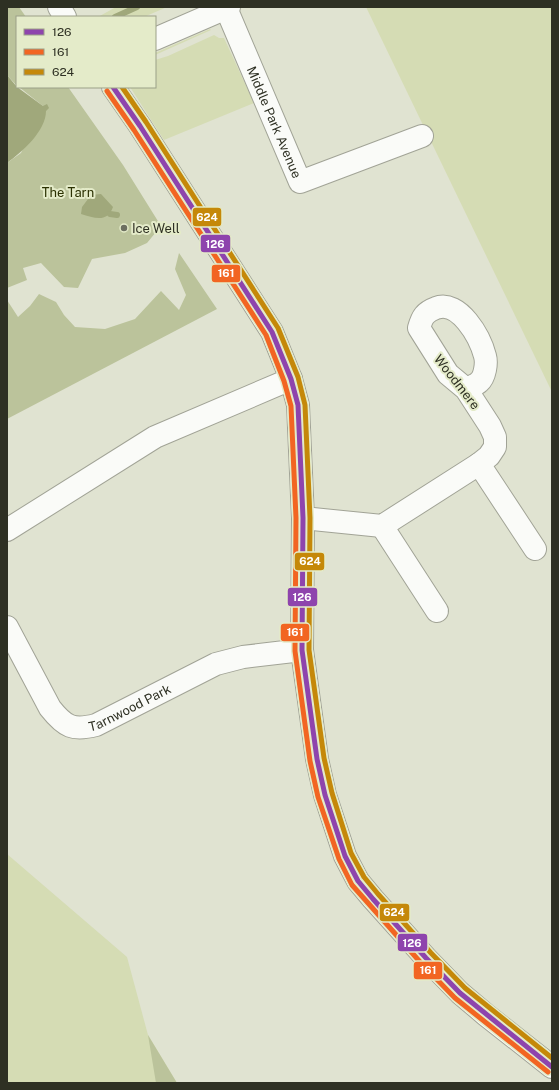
<svg xmlns="http://www.w3.org/2000/svg" width="559" height="1090" font-family="'Public Sans',sans-serif">
  <style>
    .green { fill: #d5dcb4 }
    .forest { fill: #bbc39b }
    .water { fill: #a0a87b }
    .lines { fill: none; stroke-linecap: round; stroke-linejoin: round }
    .stream { stroke: #a0a87b; stroke-width: 6 }
    .street-casing { stroke: #a1a396; stroke-width: 24 }
    .secondary-casing { stroke: #a1a396; stroke-width: 24 }
    .primary-casing { stroke: #a1a396; stroke-width: 24 }
    .street { stroke: #fafbf8; stroke-width: 22 }
    .secondary { stroke: #fafbf8; stroke-width: 22 }
    .primary { stroke: #fafbf8; stroke-width: 22 }
    .bus-1-casing { stroke: #e4ebc9; stroke-width: 8 }
    .bus-2-casing { stroke: #e4ebc9; stroke-width: 8 }
    .bus-3-casing { stroke: #e4ebc9; stroke-width: 8 }
    .bus-1 { stroke: #8e44ad; stroke-width: 5 }
    .bus-2 { stroke: #f26522; stroke-width: 5 }
    .bus-3 { stroke: #c58809; stroke-width: 5 }
    .poi-dot { fill: #6c6f60; stroke: #e4ebc9; stroke-width: 1.5 }
    .labels { text-anchor: middle; dominant-baseline: central; stroke-width: 4; stroke-linejoin: round; paint-order: stroke }
    .street-label { font-size: 13px; fill: #2e3023; stroke: #e4ebc9 }
    .park-label { font-size: 13px; fill: #2b3102; stroke: #e4ebc9 }
    .poi-label { font-size: 13px; fill: #2e3023; stroke: #e4ebc9; text-anchor: start }
    .line-badge { stroke: #e4ebc9; stroke-width: 1.5 }
    .badge-label { font-size: 11px; text-anchor: middle; font-weight: bold; fill: #fff }
  </style>
  <rect width="100%" height="100%" fill="#e0e3d1"/>
  <g class="green">
    <polygon points="116,7 167,7 144,17 98,17"/>
    <polygon points="366,7 552,7 552,392"/>
    <polygon points="210,29 211,30 155,55 155,53"/>
    <polygon points="214,35 219,38 224,38 254,103 164,140 130,87 155,87 155,60 168,56"/>
    <polygon points="7,854 127,957 148,1035 177,1083 7,1083"/>
  </g>
  <g class="forest">
    <polygon points="7,7 19,7 26,17 17,17 17,86 7,75"/>
    <polygon points="19,87 68,87 123,165 161,226 147,243 125,253 92,259 78,288 64,287 41,263 23,268 27,280 7,288 7,163 21,153 43,106"/>
    <polygon points="179,253 217,309 7,419 7,300 18,317 30,306 39,294 56,302 64,315 75,327 105,329 135,319 161,291 179,310 186,295 175,269"/>
    <polygon points="148,1035 177,1083 156,1083"/>
  </g>
  <g class="water">
    <path d="M7 75 17 87 43 106 47 104 49 108 46 111C46 131 22 152 7 163Z"/>
    <path d="M101 194 113 207C107 223 95 218 81 214L82 207 91 195Z"/>
  </g>
  <g class="lines">
    <g class="stream">
      <polyline points="115,17 137,7"/>
      <polyline points="110,214 117,215"/>
    </g>
    <defs>
      <g id="street">
        <path id="s1" d="M226 8 300 182 422 136"/>
        <polyline points="479,464 535,549"/>
        <path d="M303 518 382 526 479 464 489 456 495 447V437L490 426 466 389 448 374 419 328C422 317 425 312 436 308 459 299 480 337 485 356 487 363 485 377 479 382 476 385 470 387 466 389"/>
        <polyline points="382,526 437,611"/>
        <polyline points="7,530 155,437 291,379"/>
        <path id="s2" d="M7 627 50 708C65 727 73 731 96 725L216 664 243 657 302 650"/>
      </g>
      <polyline id="secondary" points="155,39 229,7"/>
      <g id="primary">
        <polyline points="59,7 65,17"/>
        <polyline points="113,87 140,126 272,332 291,379 298,405 303,518 302,650 317,759 325,795 345,856 358,881 373,899 426,958 460,993 486,1015 552,1067"/>
      </g>
    </defs>
    <use href="#street" class="street-casing"/>
    <use href="#secondary" class="secondary-casing"/>
    <use href="#primary" class="primary-casing"/>
    <use href="#street" class="street"/>
    <use href="#secondary" class="secondary"/>
    <use href="#primary" class="primary"/>
    <defs>
      <polyline id="bus-1" points="113,87 140,126 272,332 291,379 298,405 303,518 302,650 317,759 325,795 345,856 358,881 373,899 426,958 460,993 552,1067"/>
      <polyline id="bus-2" points="107,91 134,130 266,335 284,381 291,406 296,518 295,651 310,761 318,797 339,859 352,885 368,903 421,963 455,998 548,1072"/>
      <polyline id="bus-3" points="122,87 146,122 278,328 298,377 305,405 310,518 309,650 324,758 332,793 351,853 364,877 378,894 431,953 465,988 552,1058"/>
    </defs>
    <use href="#bus-1" class="bus-1-casing"/>
    <use href="#bus-2" class="bus-2-casing"/>
    <use href="#bus-3" class="bus-3-casing"/>
    <use href="#bus-1" class="bus-1"/>
    <use href="#bus-2" class="bus-2"/>
    <use href="#bus-3" class="bus-3"/>
  </g>
  <circle class="poi-dot" cx="124" cy="228" r="4"/>
  <g class="labels">
    <g class="street-label">
      <text stroke="none"><textPath href="#s1" startOffset="124">Middle Park Avenue</textPath></text>
      <text transform="translate(457 382) rotate(52)">Woodmere</text>
      <text stroke="none"><textPath href="#s2" startOffset="183">Tarnwood Park</textPath></text>
    </g>
    <g class="park-label">
      <text x="68" y="192">The Tarn</text>
    </g>
    <g class="poi-label">
      <text x="132" y="228">Ice Well</text>
    </g>
  </g>
  <g class="line-badge">
    <rect x="192" y="207" width="30" height="20" rx="4" fill="#c58809"/>
    <rect x="200" y="234" width="31" height="19" rx="4" fill="#8e44ad"/>
    <rect x="211" y="264" width="30" height="19" rx="4" fill="#f26522"/>
    <rect x="294" y="552" width="31" height="19" rx="4" fill="#c58809"/>
    <rect x="287" y="587" width="31" height="20" rx="4" fill="#8e44ad"/>
    <rect x="280" y="623" width="30" height="19" rx="4" fill="#f26522"/>
    <rect x="379" y="903" width="31" height="19" rx="4" fill="#c58809"/>
    <rect x="397" y="933" width="31" height="19" rx="4" fill="#8e44ad"/>
    <rect x="413" y="961" width="30" height="19" rx="4" fill="#f26522"/>
  </g>
  <g class="badge-label">
    <text x="207" y="221">624</text>
    <text x="215" y="248">126</text>
    <text x="226" y="277">161</text>
    <text x="310" y="565">624</text>
    <text x="302" y="601">126</text>
    <text x="295" y="636">161</text>
    <text x="394" y="916">624</text>
    <text x="412" y="947">126</text>
    <text x="428" y="974">161</text>
  </g>
  <rect width="559" height="1090" fill="none" stroke="#2e3023" stroke-width="16"/>
  <rect x="16" y="16" width="140" height="72" fill="#e4ebc9" stroke="#9ba087"/>
  <rect x="24" y="29" width="20" height="6" fill="#8e44ad" stroke="#9ba087"/>
  <text x="52" y="36" font-size="12" fill="#2e3023">126</text>
  <rect x="24" y="49" width="20" height="6" fill="#f26522" stroke="#9ba087"/>
  <text x="52" y="56" font-size="12" fill="#2e3023">161</text>
  <rect x="24" y="69" width="20" height="6" fill="#c58809" stroke="#9ba087"/>
  <text x="52" y="76" font-size="12" fill="#2e3023">624</text>
</svg>
